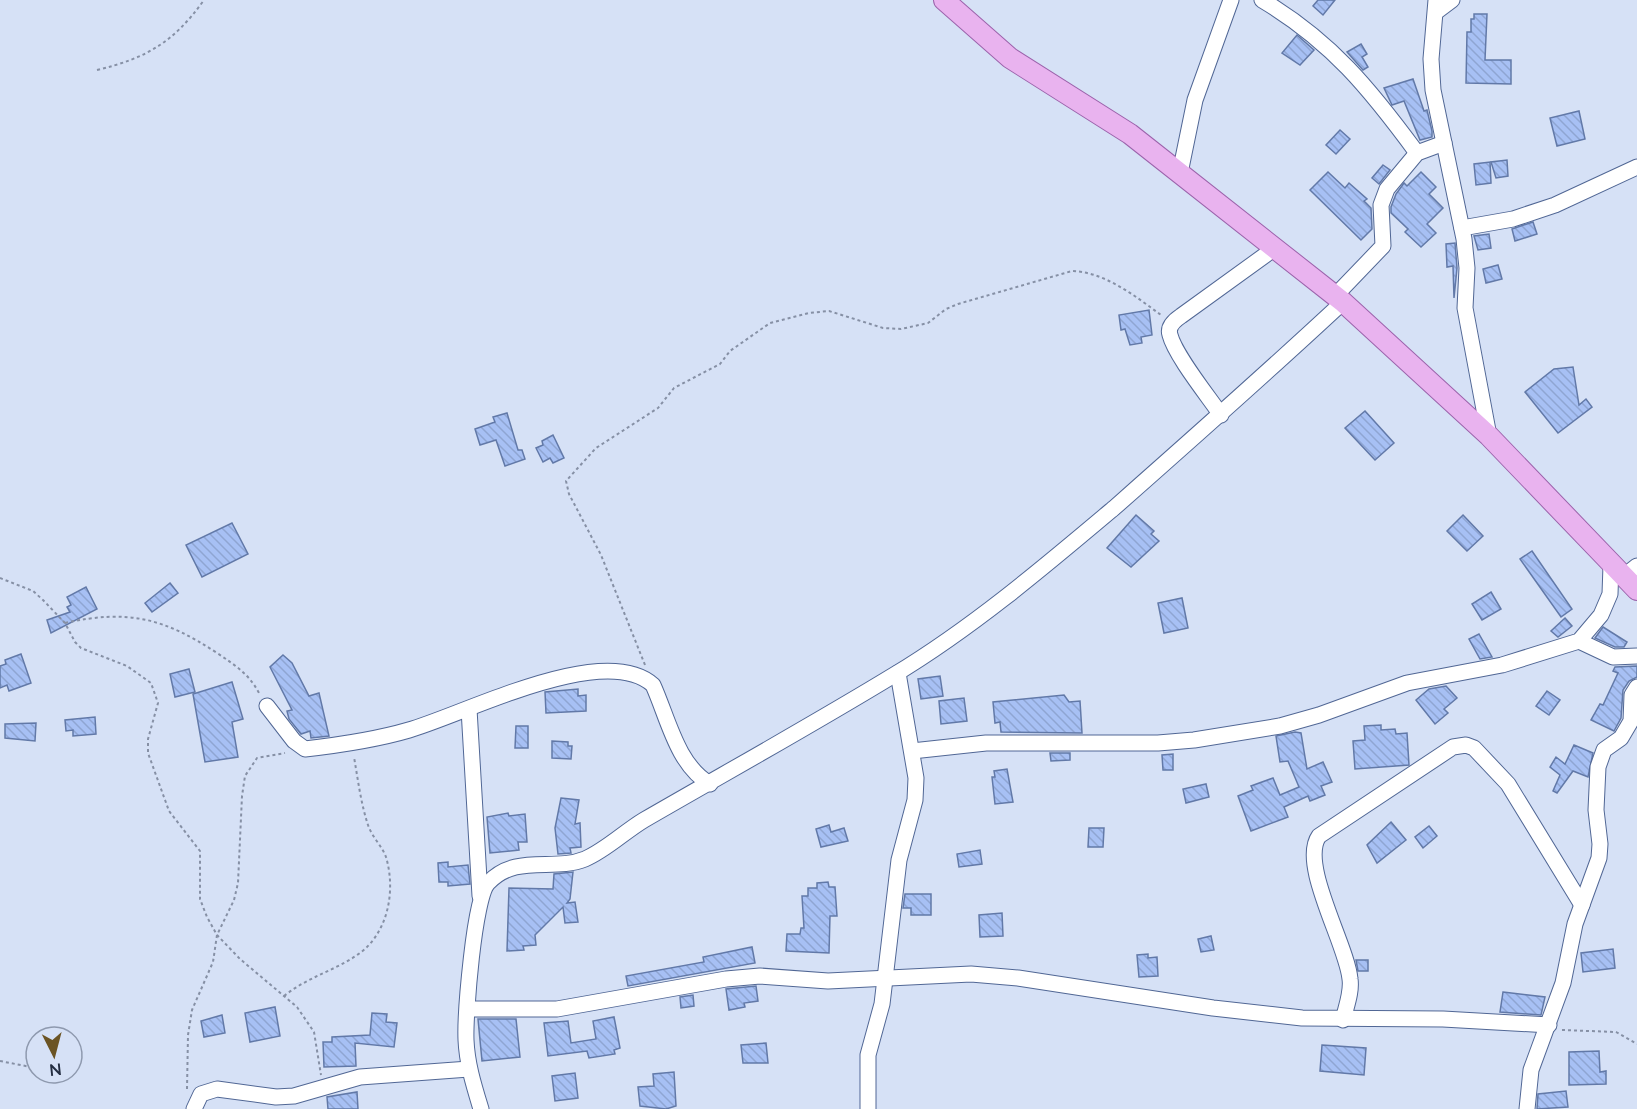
<svg xmlns="http://www.w3.org/2000/svg" width="1637" height="1109" font-family="Lato,sans-serif">
  <style>
    .building { fill: url(#building-back-hatch); stroke: #6279a8; stroke-width: 1.5 }
    .lines { fill: none; stroke-linecap: round; stroke-linejoin: round }
    .minor-casing { stroke: #516795; stroke-width: 17 }
    .major-casing { stroke: #9b63ab; stroke-width: 22 }
    .path { stroke: #8690a5; stroke-width: 2; stroke-dasharray: 3 3; stroke-linecap: butt }
    .minor { stroke: #fff; stroke-width: 15 }
    .major { stroke: #e9b3ef; stroke-width: 20 }
  </style>
  <defs>
    <pattern id="building-back-hatch" width="6" height="6" patternUnits="userSpaceOnUse" patternTransform="scale(1.5)"><rect width="6" height="6" fill="#a7c0f4"/><path d="M-1 5l2 2M0 0l6 6M5-1l2 2" fill="none" stroke="#8fa5d2"/></pattern>
  </defs>
  <rect width="100%" height="100%" fill="#d6e1f6"/>
  <g class="building">
    <polygon points="1318,0 1335,0 1323,15 1313,6"/>
    <polygon points="1474,14 1487,14 1485,60 1511,60 1511,84 1466,83 1467,32 1471,32 1471,19 1474,19"/>
    <polygon points="1297,35 1314,50 1300,65 1282,53"/>
    <polygon points="1361,44 1367,54 1362,57 1368,67 1363,70 1347,52"/>
    <polygon points="1413,79 1424,111 1427,110 1432,131 1432,137 1420,140 1404,101 1392,105 1384,88"/>
    <polygon points="1579,111 1585,139 1557,146 1550,118"/>
    <polygon points="1340,130 1350,139 1336,154 1326,145"/>
    <polygon points="1507,160 1508,176 1496,178 1491,162"/>
    <polygon points="1490,162 1491,183 1476,185 1474,164"/>
    <polygon points="1383,165 1390,170 1379,184 1372,178"/>
    <polygon points="1328,172 1345,188 1349,183 1367,199 1364,201 1371,208 1372,229 1361,240 1310,190"/>
    <polygon points="1421,172 1436,187 1429,194 1443,208 1427,224 1436,233 1421,247 1405,232 1408,229 1391,213 1391,207 1396,194 1404,183 1407,186"/>
    <polygon points="1533,222 1537,234 1515,241 1512,229"/>
    <polygon points="1489,234 1491,248 1478,250 1474,236"/>
    <polygon points="1455,243 1457,268 1454,298 1453,266 1447,267 1446,244"/>
    <polygon points="1498,265 1502,279 1486,283 1483,269"/>
    <polygon points="1149,310 1152,335 1141,337 1142,343 1130,345 1125,329 1121,330 1119,315"/>
    <polygon points="1573,367 1579,405 1586,399 1592,407 1558,433 1525,392 1554,369"/>
    <polygon points="1365,411 1394,443 1375,460 1345,428"/>
    <polygon points="507,413 518,450 522,450 525,459 505,466 496,440 480,445 475,429 495,422 493,417"/>
    <polygon points="553,435 564,458 553,463 550,458 543,462 536,448 543,445 542,441"/>
    <polygon points="1136,515 1154,531 1151,534 1159,541 1131,567 1107,548"/>
    <polygon points="1463,515 1483,536 1467,551 1447,531"/>
    <polygon points="232,523 248,554 202,577 186,545"/>
    <polygon points="1532,551 1572,609 1561,617 1520,559"/>
    <polygon points="170,583 178,593 152,612 145,603"/>
    <polygon points="86,587 97,609 51,633 47,620 70,612 67,607 71,605 67,597"/>
    <polygon points="1491,592 1501,609 1482,620 1472,604"/>
    <polygon points="1182,598 1188,628 1164,633 1158,603"/>
    <polygon points="1565,618 1572,626 1558,637 1551,631"/>
    <polygon points="1603,627 1627,642 1624,647 1615,647 1595,638"/>
    <polygon points="1479,634 1492,657 1480,659 1469,639"/>
    <polygon points="21,654 31,683 9,691 7,685 0,688 0,666 6,664 5,660"/>
    <polygon points="283,655 292,663 309,696 319,693 329,736 311,738 310,731 301,734 289,719 287,711 292,710 270,667"/>
    <polygon points="1637,666 1637,677 1629,681 1623,690 1621,718 1614,731 1591,720 1600,704 1603,705 1618,673 1613,671 1615,667"/>
    <polygon points="189,669 195,692 175,697 170,674"/>
    <polygon points="940,676 943,696 921,699 918,679"/>
    <polygon points="232,682 243,719 232,722 238,757 205,762 193,694"/>
    <polygon points="1446,686 1457,698 1444,709 1448,713 1435,724 1416,700 1429,689"/>
    <polygon points="578,689 578,696 586,695 586,711 546,713 545,692"/>
    <polygon points="1547,691 1560,700 1549,715 1536,706"/>
    <polygon points="1064,695 1069,702 1080,701 1082,733 1001,732 1000,722 995,723 993,702"/>
    <polygon points="964,698 967,721 941,724 939,701"/>
    <polygon points="95,717 96,734 73,736 73,730 66,731 65,720"/>
    <polygon points="36,723 35,741 5,738 5,724"/>
    <polygon points="1381,725 1381,730 1395,729 1396,734 1407,733 1409,765 1355,769 1353,741 1365,740 1364,726"/>
    <polygon points="516,726 528,726 528,748 515,748"/>
    <polygon points="1295,732 1301,733 1307,769 1323,762 1332,782 1321,786 1325,795 1310,801 1308,796 1284,807 1288,817 1251,831 1238,796 1253,790 1251,786 1273,778 1280,795 1299,787 1288,761 1280,762 1276,736"/>
    <polygon points="552,741 568,742 568,746 572,746 571,759 552,758"/>
    <polygon points="1574,745 1593,753 1588,777 1573,771 1557,793 1553,791 1560,775 1550,767 1556,757 1565,764"/>
    <polygon points="1050,753 1070,753 1070,760 1051,761"/>
    <polygon points="1173,754 1173,770 1163,770 1162,755"/>
    <polygon points="1007,769 1013,802 995,804 992,777 995,777 994,771"/>
    <polygon points="1206,784 1209,797 1186,803 1183,789"/>
    <polygon points="561,798 579,800 575,824 580,823 581,847 570,848 571,853 558,854 555,828"/>
    <polygon points="508,813 509,816 525,814 527,842 518,842 519,850 490,853 487,817"/>
    <polygon points="1391,822 1406,840 1377,863 1367,845"/>
    <polygon points="829,825 831,832 844,828 848,841 821,847 816,829"/>
    <polygon points="1429,826 1437,836 1423,848 1415,837"/>
    <polygon points="1089,828 1104,828 1103,847 1088,847"/>
    <polygon points="980,850 982,864 959,867 957,854"/>
    <polygon points="448,862 448,867 468,865 470,884 448,886 448,882 439,882 438,863"/>
    <polygon points="573,872 570,899 567,903 575,902 578,922 565,923 563,907 535,935 536,945 523,946 524,950 507,951 509,888 553,889 554,874"/>
    <polygon points="828,882 829,887 835,887 837,916 830,916 829,953 786,951 787,934 800,934 801,928 804,928 802,896 808,896 808,888 817,888 817,883"/>
    <polygon points="905,894 931,894 931,915 911,915 911,908 903,908"/>
    <polygon points="1002,913 1003,936 980,937 979,915"/>
    <polygon points="1211,936 1214,950 1201,952 1198,939"/>
    <polygon points="752,947 755,963 628,986 626,976 704,962 703,957"/>
    <polygon points="1613,949 1615,968 1583,972 1581,953"/>
    <polygon points="1148,954 1148,958 1157,957 1158,976 1139,977 1137,955"/>
    <polygon points="1356,960 1368,960 1368,971 1358,971"/>
    <polygon points="756,986 758,1001 744,1003 745,1007 729,1010 726,989"/>
    <polygon points="1503,992 1545,997 1541,1015 1500,1012"/>
    <polygon points="693,995 694,1006 681,1008 680,997"/>
    <polygon points="275,1007 280,1036 250,1042 245,1013"/>
    <polygon points="372,1013 387,1014 386,1022 397,1023 394,1047 355,1043 356,1066 324,1067 323,1042 332,1042 332,1037 370,1035"/>
    <polygon points="222,1015 225,1033 204,1037 201,1021"/>
    <polygon points="614,1017 620,1048 614,1050 615,1054 589,1058 587,1051 548,1056 544,1023 568,1021 571,1043 596,1039 593,1021"/>
    <polygon points="478,1019 516,1019 520,1057 482,1061"/>
    <polygon points="766,1043 768,1063 743,1063 741,1045"/>
    <polygon points="1322,1045 1366,1048 1364,1075 1320,1071"/>
    <polygon points="1599,1051 1600,1072 1606,1071 1606,1084 1569,1085 1569,1052"/>
    <polygon points="674,1072 676,1106 666,1109 640,1106 638,1087 654,1086 653,1074"/>
    <polygon points="575,1073 578,1098 555,1101 552,1076"/>
    <polygon points="1566,1091 1568,1107 1537,1109 1538,1094"/>
    <polygon points="357,1092 358,1109 328,1109 327,1097"/>
  </g>
  <g class="lines">
    <defs>
      <g id="minor">
        <path d="M1262 0C1331 41 1370 89 1417 153"/>
        <polyline points="1436,0 1431,59 1433,90 1464,239 1467,268 1465,308 1489,436"/>
        <polyline points="1436,12 1452,0"/>
        <polyline points="1180,173 1195,100 1231,0"/>
        <polyline points="1462,228 1513,219 1555,205 1637,167"/>
        <polyline points="1335,296 1383,246 1381,205 1387,189 1417,153 1444,143"/>
        <path d="M1221 415C1208 396 1175 355 1170 335 1167 326 1175 320 1181 316L1275 248"/>
        <polyline points="1623,577 1637,566"/>
        <polyline points="1579,641 1613,657 1637,656"/>
        <path d="M267 706 294 741 305 749C340 745 375 740 409 730 465 714 604 641 653 685 668 718 677 765 710 784"/>
        <polyline points="469,709 480,896"/>
        <polyline points="912,751 986,743 1158,743 1194,740 1280,726 1319,715 1407,683 1502,665 1579,641 1601,615 1610,594 1611,565"/>
        <polyline points="468,1009 557,1009 726,979 760,976 828,981 971,974 1018,978 1213,1008 1302,1018 1443,1019 1549,1025"/>
        <path d="M1343 1020C1346 1007 1352 992 1350 979 1347 945 1299 864 1319 836L1453 747 1466 745 1474 748 1508 784 1582 905"/>
        <polyline points="194,1109 201,1094 217,1089 276,1097 294,1096 360,1077 469,1069"/>
        <path d="M481 1109C474 1086 467 1064 466 1040 465 1015 474 898 488 883 516 853 553 872 585 859 606 850 624 832 644 820 727 772 812 725 894 675 972 628 1044 567 1114 508 1191 440 1268 372 1343 302"/>
        <polyline points="868,1109 868,1055 882,1004 899,860 915,800 916,778 898,673"/>
        <polyline points="1527,1109 1531,1070 1563,983 1575,924 1599,858 1600,844 1596,810 1598,767 1604,750 1621,738 1631,721 1632,695 1637,687"/>
      </g>
      <polyline id="major" points="944,0 1010,58 1130,134 1343,302 1489,436 1637,590"/>
    </defs>
    <use href="#minor" class="minor-casing"/>
    <use href="#major" class="major-casing"/>
    <g class="path">
      <path d="M97 70C147 58 174 42 204 0"/>
      <polyline points="0,578 33,591 43,600 65,623 75,642 81,648 127,666 151,683 158,703 148,739 148,753 169,811 200,851 200,899 207,917 217,935 240,959 297,1007 314,1032 321,1075"/>
      <path d="M65 623C128 609 164 618 217 653 235 665 249 674 259 693"/>
      <path d="M645 665 601 555 569 494 566 481 596 448 658 408 674 388 720 364 730 351 770 323 809 313 829 311 883 328 901 329 928 323 946 309 958 304 1072 271C1105 272 1135 296 1161 315"/>
      <path d="M284 996C309 976 335 971 360 953 388 932 396 891 386 857 382 846 372 837 368 825 361 804 358 780 354 757"/>
      <polyline points="1562,1030 1616,1032 1637,1044"/>
      <polyline points="0,1061 36,1068"/>
      <polyline points="60,1073 68,1076"/>
      <polyline points="187,1089 188,1035 192,1010 213,962 217,935 234,900 238,883 242,796 245,776 257,758 285,753"/>
    </g>
    <use href="#minor" class="minor"/>
    <use href="#major" class="major"/>
  </g>
  <g transform="translate(54 1055) rotate(174)"><circle r="28" fill="#d6e1f6" stroke="#8e99ae" stroke-width="1.5"/>
  <path d="M0-4.5L10 22L0 15L-10 22Z" fill="#6b5424"/>
  <text y="-9" font-size="16" font-weight="bold" text-anchor="middle" fill="#232d41">N</text>
  </g>
</svg>
